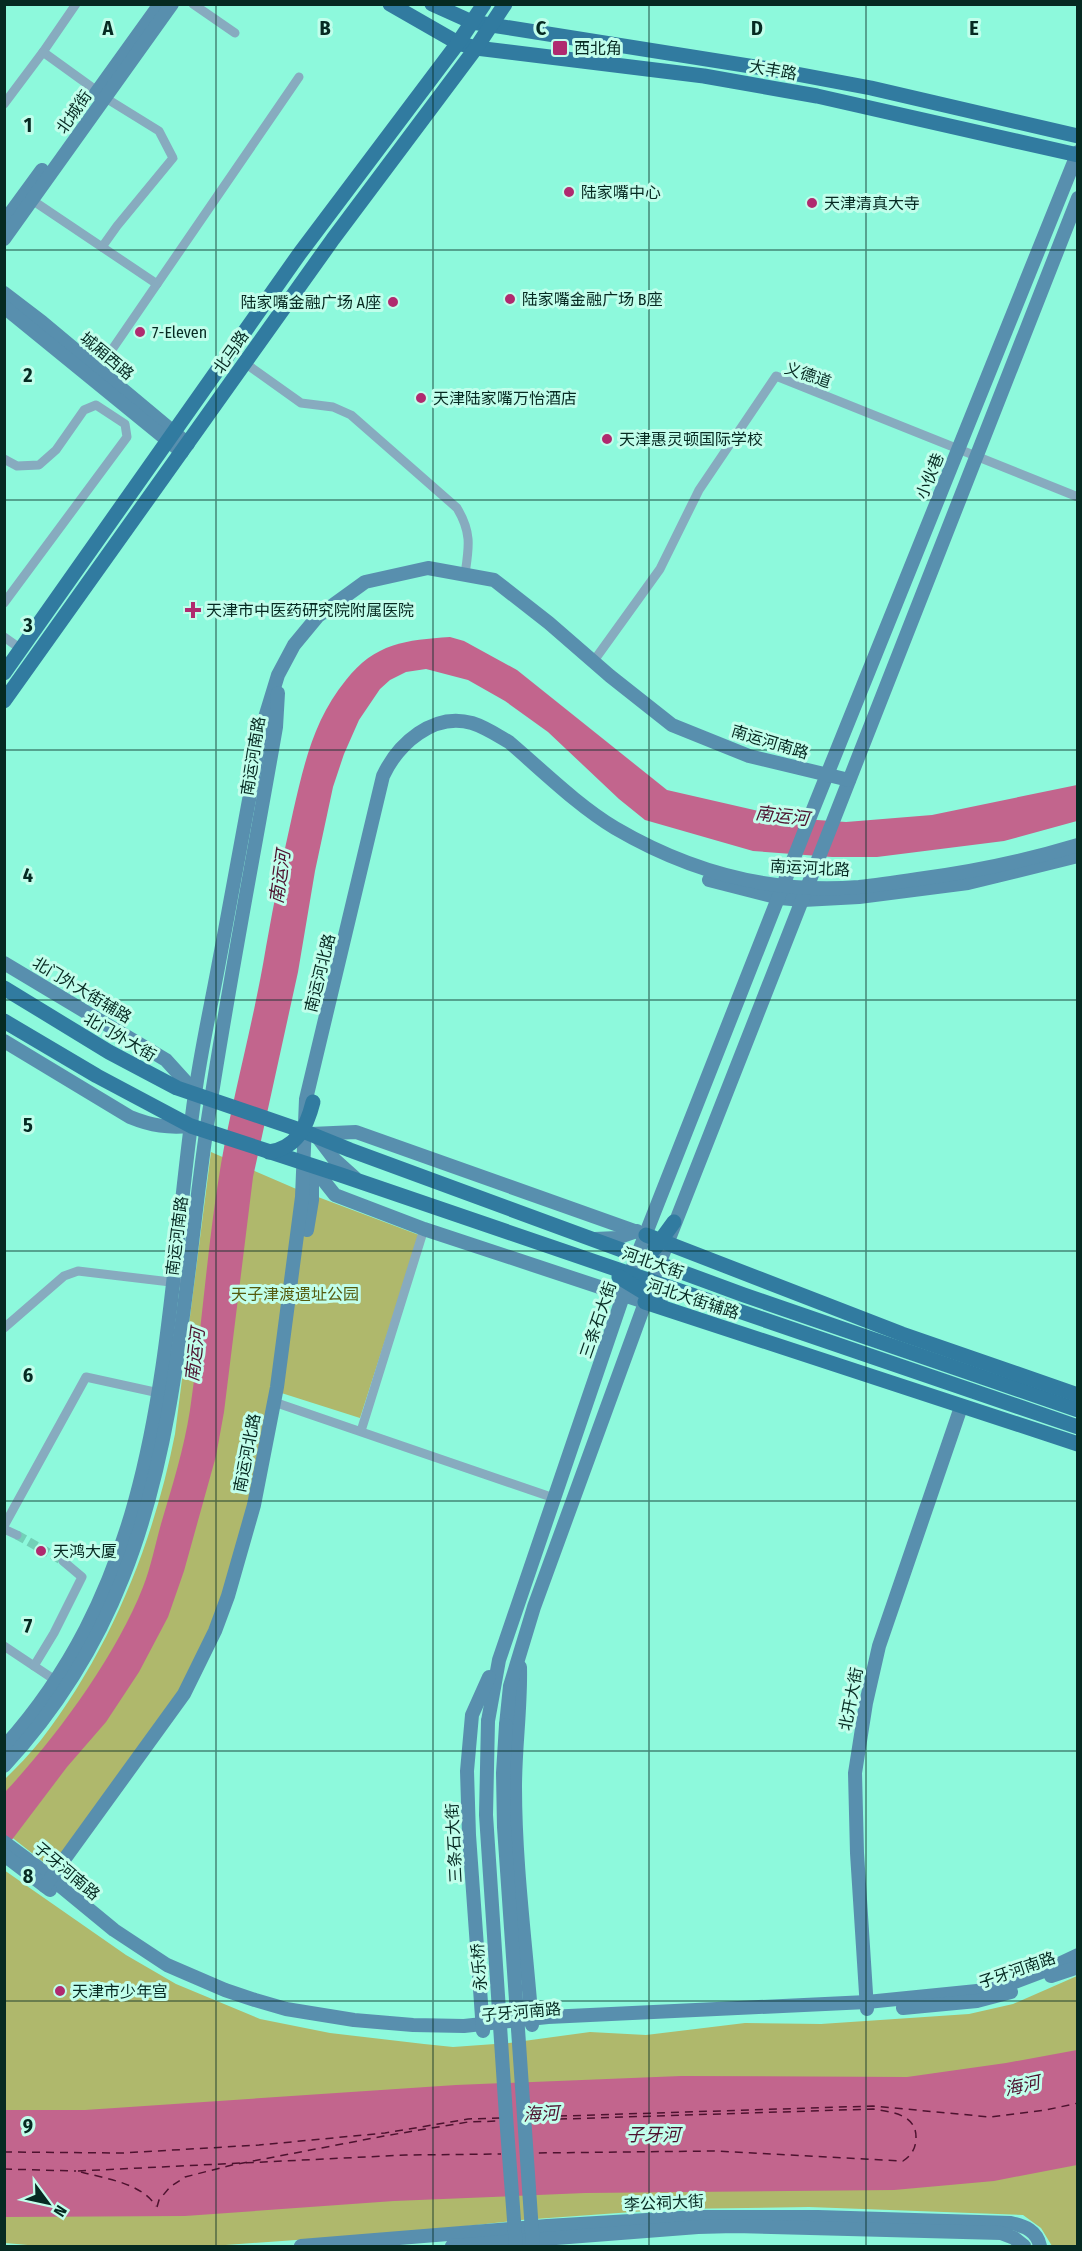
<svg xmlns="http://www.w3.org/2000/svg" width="1082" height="2251" font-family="'Fira Sans Condensed','Noto Sans SC',sans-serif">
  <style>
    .green { fill: #afb86c }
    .water { fill: #c2658d }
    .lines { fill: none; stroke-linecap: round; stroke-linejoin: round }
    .ferry { stroke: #4d122f; stroke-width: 1.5; stroke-dasharray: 8 6; stroke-linecap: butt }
    .street-tunnel { stroke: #72d0b7; stroke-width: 9; stroke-dasharray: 9 4.5; stroke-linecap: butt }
    .street { stroke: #87abbf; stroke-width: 9 }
    .secondary { stroke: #588fae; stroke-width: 14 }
    .primary { stroke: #317ba0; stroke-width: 15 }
    .secondary-bridge { stroke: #588fae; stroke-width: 14 }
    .grid { fill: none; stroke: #062a22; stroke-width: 1.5; stroke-opacity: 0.55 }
    .poi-dot { fill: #b02a6f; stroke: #c1feeb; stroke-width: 2 }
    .labels { text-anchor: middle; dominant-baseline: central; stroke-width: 6; stroke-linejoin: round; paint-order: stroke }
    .poi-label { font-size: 16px; fill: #062a22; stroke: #c1feeb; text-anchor: start }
    .street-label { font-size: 16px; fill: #062a22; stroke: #c1feeb }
    .park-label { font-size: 16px; fill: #555b0f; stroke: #c1feeb }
    .water-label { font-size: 18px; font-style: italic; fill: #4d122f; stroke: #c1feeb }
    .grid-label { font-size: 20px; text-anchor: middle; font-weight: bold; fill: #062a22; stroke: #c1feeb; stroke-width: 6; stroke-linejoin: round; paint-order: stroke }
  </style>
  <rect width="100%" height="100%" fill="#8df9dc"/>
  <g class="green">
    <path d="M211 1152 294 1188 419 1235 360 1418 272 1390 251 1494 222 1599 188 1678 51 1868 5 1832 4 1780C17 1767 30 1754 41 1740 110 1650 153 1545 175 1434Z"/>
    <polygon points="4,1870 126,1955 176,1984 260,2019 330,2033 424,2044 453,2047 509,2043 590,2032 646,2035 745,2023 821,2024 969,2014 1013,2004 1077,1976 1077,2246 1052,2246 1041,2228 1023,2215 809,2207 674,2209 521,2220 422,2231 212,2246 39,2246 5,2243"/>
  </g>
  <g class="water">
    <path d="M450 637 464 641 517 670 667 790 789 818 846 822 932 815 1077 785V821L1004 841 877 857H832L753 851 645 820 619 799 548 732 505 701 468 680 426 669 406 672 390 680 380 689 359 720 344 754 333 787 315 871 298 972 253 1177 224 1412 216 1456 184 1571 168 1617 139 1672 106 1722 67 1767 5 1849V1792C55 1739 116 1656 143 1587 151 1567 155 1545 161 1524 172 1487 184 1449 190 1410 202 1329 207 1246 221 1164 234 1091 254 1020 266 947 274 902 283 856 293 812 304 764 314 719 346 680 375 643 406 640 450 637Z"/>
    <polygon points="1077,2050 1077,2165 994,2181 894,2190 585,2193 394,2201 185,2216 5,2217 5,2110 85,2110 456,2085 681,2076 907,2077 1006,2063"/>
  </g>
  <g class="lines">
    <g class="ferry">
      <polyline points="531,2117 873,2106 990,2117 1046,2110 1078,2103"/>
      <path d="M531 2120 873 2109C891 2112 916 2114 916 2137 916 2148 912 2155 903 2161L714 2151 533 2153"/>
      <polyline points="4,2152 123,2153 259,2145 385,2133 468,2119 500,2118"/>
      <polyline points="4,2169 76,2171"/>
      <polyline points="78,2171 406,2155 501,2154"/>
      <path d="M81 2172C107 2179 141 2183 156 2206"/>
      <polyline points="157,2207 159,2200 170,2187 185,2177 232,2165 384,2136 468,2122 499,2121"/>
    </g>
    <polyline class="street-tunnel" points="17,1535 63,1561"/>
    <g class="street">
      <polyline points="193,4 235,33"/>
      <polyline points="43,52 76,4"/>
      <polyline points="4,104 43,52 97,91"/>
      <polyline points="32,200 157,284"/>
      <polyline points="102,247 117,226 173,158 159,131 104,97"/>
      <path d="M245 363 301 403 333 407 351 415 457 508C472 533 469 547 465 574"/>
      <polyline points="98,370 299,77"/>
      <polyline points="4,459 17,466 39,465 56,450 84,410 96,405 125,424 127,437 4,603"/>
      <polyline points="4,637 21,649"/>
      <polyline points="593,662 660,569 699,490 776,376 1078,497"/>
      <polyline points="4,1328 64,1276 78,1271 179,1283"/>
      <polyline points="274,1402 554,1498"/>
      <polyline points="361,1431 424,1229"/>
      <polyline points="4,1526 86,1377 159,1393"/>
      <polyline points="4,1529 17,1535"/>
      <polyline points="4,1646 34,1666"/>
      <polyline points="55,1680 34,1666 54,1633 82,1577 63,1561"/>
    </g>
    <g class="secondary">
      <polyline points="96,93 160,4"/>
      <polyline points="4,222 42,170"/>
      <polyline points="4,239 172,4"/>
      <polyline points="4,293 42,322 188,444"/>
      <polyline points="4,307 182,452"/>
      <polyline points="709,880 780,898 803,900 859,897 968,883 1078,856"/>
      <polyline points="4,963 166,1060 195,1092"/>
      <path d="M4 1041 130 1117C152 1126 168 1128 191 1126"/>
      <polyline points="311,1134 356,1132 646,1235"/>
      <polyline points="316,1135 335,1160 355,1178"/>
      <polyline points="312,1166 335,1195 424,1229 645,1302"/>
      <polyline points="307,1230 312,1200 312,1168"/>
      <polyline points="595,1239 617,1238 637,1231"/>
      <polyline points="652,1282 1078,198"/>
      <path d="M520 1667C521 1707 515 1747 515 1787 515 1866 526 1946 532 2025"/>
      <polyline points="488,1721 499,1660 635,1261 812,812 1078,152"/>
      <polyline points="506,1725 510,1686 534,1607 649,1292"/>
      <path d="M4 1747C172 1561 162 1326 195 1094 201 1050 211 1006 219 962 234 883 248 804 263 724L278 675 294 645 318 616 365 582 428 568 494 580 549 623 610 676 672 725 749 756 849 780"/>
      <path d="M4 1766C55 1711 96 1646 123 1577 179 1436 185 1275 207 1126 227 992 253 860 276 727L278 693"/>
      <polyline points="4,1842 35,1865 114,1930 167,1965 225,1990 255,2000 286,2009 354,2020 413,2025 464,2026 548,2017 867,2002 977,1991 1012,1983 1044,1971 1078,1955"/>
      <polyline points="4,1855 50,1890"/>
      <path d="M45 1886 184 1694 215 1631 228 1596 254 1505 277 1387 302 1197 306 1099 383 776C398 744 433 712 472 723 485 727 497 735 509 742 543 771 577 805 615 828 690 872 772 894 859 887 878 885 898 882 918 879 972 872 1025 861 1078 845"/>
      <polyline points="1051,1976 1078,1967"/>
      <polyline points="903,2008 977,2001 1011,1992"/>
      <polyline points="867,2009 857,1853 855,1773 866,1703 879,1646 961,1407"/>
      <polyline points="483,2031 469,1835 467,1771 472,1715 489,1677"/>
      <path d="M301 2246 547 2226 697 2217H818L1011 2223C1025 2226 1037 2231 1040 2246"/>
      <polyline points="452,2246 698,2227 735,2226 1001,2233 1014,2238 1024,2246"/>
    </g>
    <g class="primary">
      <polyline points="390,4 458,43 476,48 704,76 817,96 1078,155"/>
      <polyline points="432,4 472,22 775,70 871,88 1078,136"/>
      <polyline points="4,673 300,253 458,43 484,4"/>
      <polyline points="4,701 333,239 476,48 505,4"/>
      <polyline points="4,988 109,1052 177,1088 303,1131 350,1150 744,1295 1078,1410"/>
      <polyline points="4,1021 97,1076 191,1126 341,1175 1078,1427"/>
      <path d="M269 1152C297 1148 307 1126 313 1102"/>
      <polyline points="646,1235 902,1334 1078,1395"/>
      <polyline points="655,1248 674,1222"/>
      <polyline points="619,1277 660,1302"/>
      <polyline points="645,1302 1078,1444"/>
    </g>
    <g class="secondary-bridge">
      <polyline points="488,1721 486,1815 506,2116 516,2246"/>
      <polyline points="506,1725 503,1773 504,1827 533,2246"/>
    </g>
  </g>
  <path class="grid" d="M216 4V2246M433 4V2246M649 4V2246M866 4V2246M4 250H1078M4 500H1078M4 750H1078M4 1000H1078M4 1251H1078M4 1501H1078M4 1751H1078M4 2001H1078"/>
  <g class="poi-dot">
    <rect x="552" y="40" width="16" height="16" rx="3"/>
    <circle cx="569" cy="192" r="6"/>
    <circle cx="812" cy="203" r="6"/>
    <circle cx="510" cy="299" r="6"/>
    <circle cx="393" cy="302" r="6"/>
    <circle cx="140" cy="332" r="6"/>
    <circle cx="421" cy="398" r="6"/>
    <circle cx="607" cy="439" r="6"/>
    <path d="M190 601h6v6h6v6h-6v6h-6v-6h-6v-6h6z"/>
    <circle cx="41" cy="1551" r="6"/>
    <circle cx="60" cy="1991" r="6"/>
  </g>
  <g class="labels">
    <g class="poi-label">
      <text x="574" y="48">西北角</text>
      <text x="581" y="192">陆家嘴中心</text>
      <text x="824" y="203">天津清真大寺</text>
      <text x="522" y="299">陆家嘴金融广场 B座</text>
      <text x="381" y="302" text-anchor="end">陆家嘴金融广场 A座</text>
      <text x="152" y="332">7-Eleven</text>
      <text x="433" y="398">天津陆家嘴万怡酒店</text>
      <text x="619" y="439">天津惠灵顿国际学校</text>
      <text x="206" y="610">天津市中医药研究院附属医院</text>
      <text x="53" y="1551">天鸿大厦</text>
      <text x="72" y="1991">天津市少年宫</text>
    </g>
    <g class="street-label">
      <text transform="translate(773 70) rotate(10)">大丰路</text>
      <text transform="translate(74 112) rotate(-55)">北城街</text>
      <text transform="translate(231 352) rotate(-55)">北马路</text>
      <text transform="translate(107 356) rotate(40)">城厢西路</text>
      <text transform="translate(808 375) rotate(19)">义德道</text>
      <text transform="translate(930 476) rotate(-68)">小伙巷</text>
      <text transform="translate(770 742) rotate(17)">南运河南路</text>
      <text transform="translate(253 756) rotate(-81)">南运河南路</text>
      <text transform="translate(810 868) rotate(3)">南运河北路</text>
      <text transform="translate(320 973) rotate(-76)">南运河北路</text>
      <text transform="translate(82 990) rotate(31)">北门外大街辅路</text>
      <text transform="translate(120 1037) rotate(30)">北门外大街</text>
      <text transform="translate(177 1236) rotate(-83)">南运河南路</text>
      <text transform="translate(653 1263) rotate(19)">河北大街</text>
      <text transform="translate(693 1299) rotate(18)">河北大街辅路</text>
      <text transform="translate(598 1320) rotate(-71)">三条石大街</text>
      <text transform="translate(247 1453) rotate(-79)">南运河北路</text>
      <text transform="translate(851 1699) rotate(-79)">北开大街</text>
      <text transform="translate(454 1843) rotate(-93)">三条石大街</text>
      <text transform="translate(67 1871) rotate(40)">子牙河南路</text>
      <text transform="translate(479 1967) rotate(-94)">永乐桥</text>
      <text transform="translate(1017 1970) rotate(-19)">子牙河南路</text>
      <text transform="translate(521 2012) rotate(-5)">子牙河南路</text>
      <text transform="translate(664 2203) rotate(-3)">李公祠大街</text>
    </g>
    <g class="park-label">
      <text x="295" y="1294">天子津渡遗址公园</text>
    </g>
    <g class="water-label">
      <text transform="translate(782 816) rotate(7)">南运河</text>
      <text transform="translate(280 877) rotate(-82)">南运河</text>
      <text transform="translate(195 1355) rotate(-83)">南运河</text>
      <text transform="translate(1022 2086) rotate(-12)">海河</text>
      <text transform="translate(541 2114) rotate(-3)">海河</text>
      <text x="653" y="2135">子牙河</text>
    </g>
  </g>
  <g class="grid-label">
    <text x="108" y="35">A</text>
    <text x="325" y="35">B</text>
    <text x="541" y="35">C</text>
    <text x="757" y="35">D</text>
    <text x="974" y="35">E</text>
    <text x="28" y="132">1</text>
    <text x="28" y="382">2</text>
    <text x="28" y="632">3</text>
    <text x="28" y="882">4</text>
    <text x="28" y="1132">5</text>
    <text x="28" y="1382">6</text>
    <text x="28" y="1633">7</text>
    <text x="28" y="1883">8</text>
    <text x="28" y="2133">9</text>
  </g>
  <rect width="1082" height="2251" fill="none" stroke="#062a22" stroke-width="12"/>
  <g transform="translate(48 2203) rotate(123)" stroke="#c1feeb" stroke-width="4.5" paint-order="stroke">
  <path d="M0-4.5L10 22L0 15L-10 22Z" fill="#062a22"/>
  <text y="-9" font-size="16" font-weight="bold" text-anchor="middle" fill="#062a22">N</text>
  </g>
</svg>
